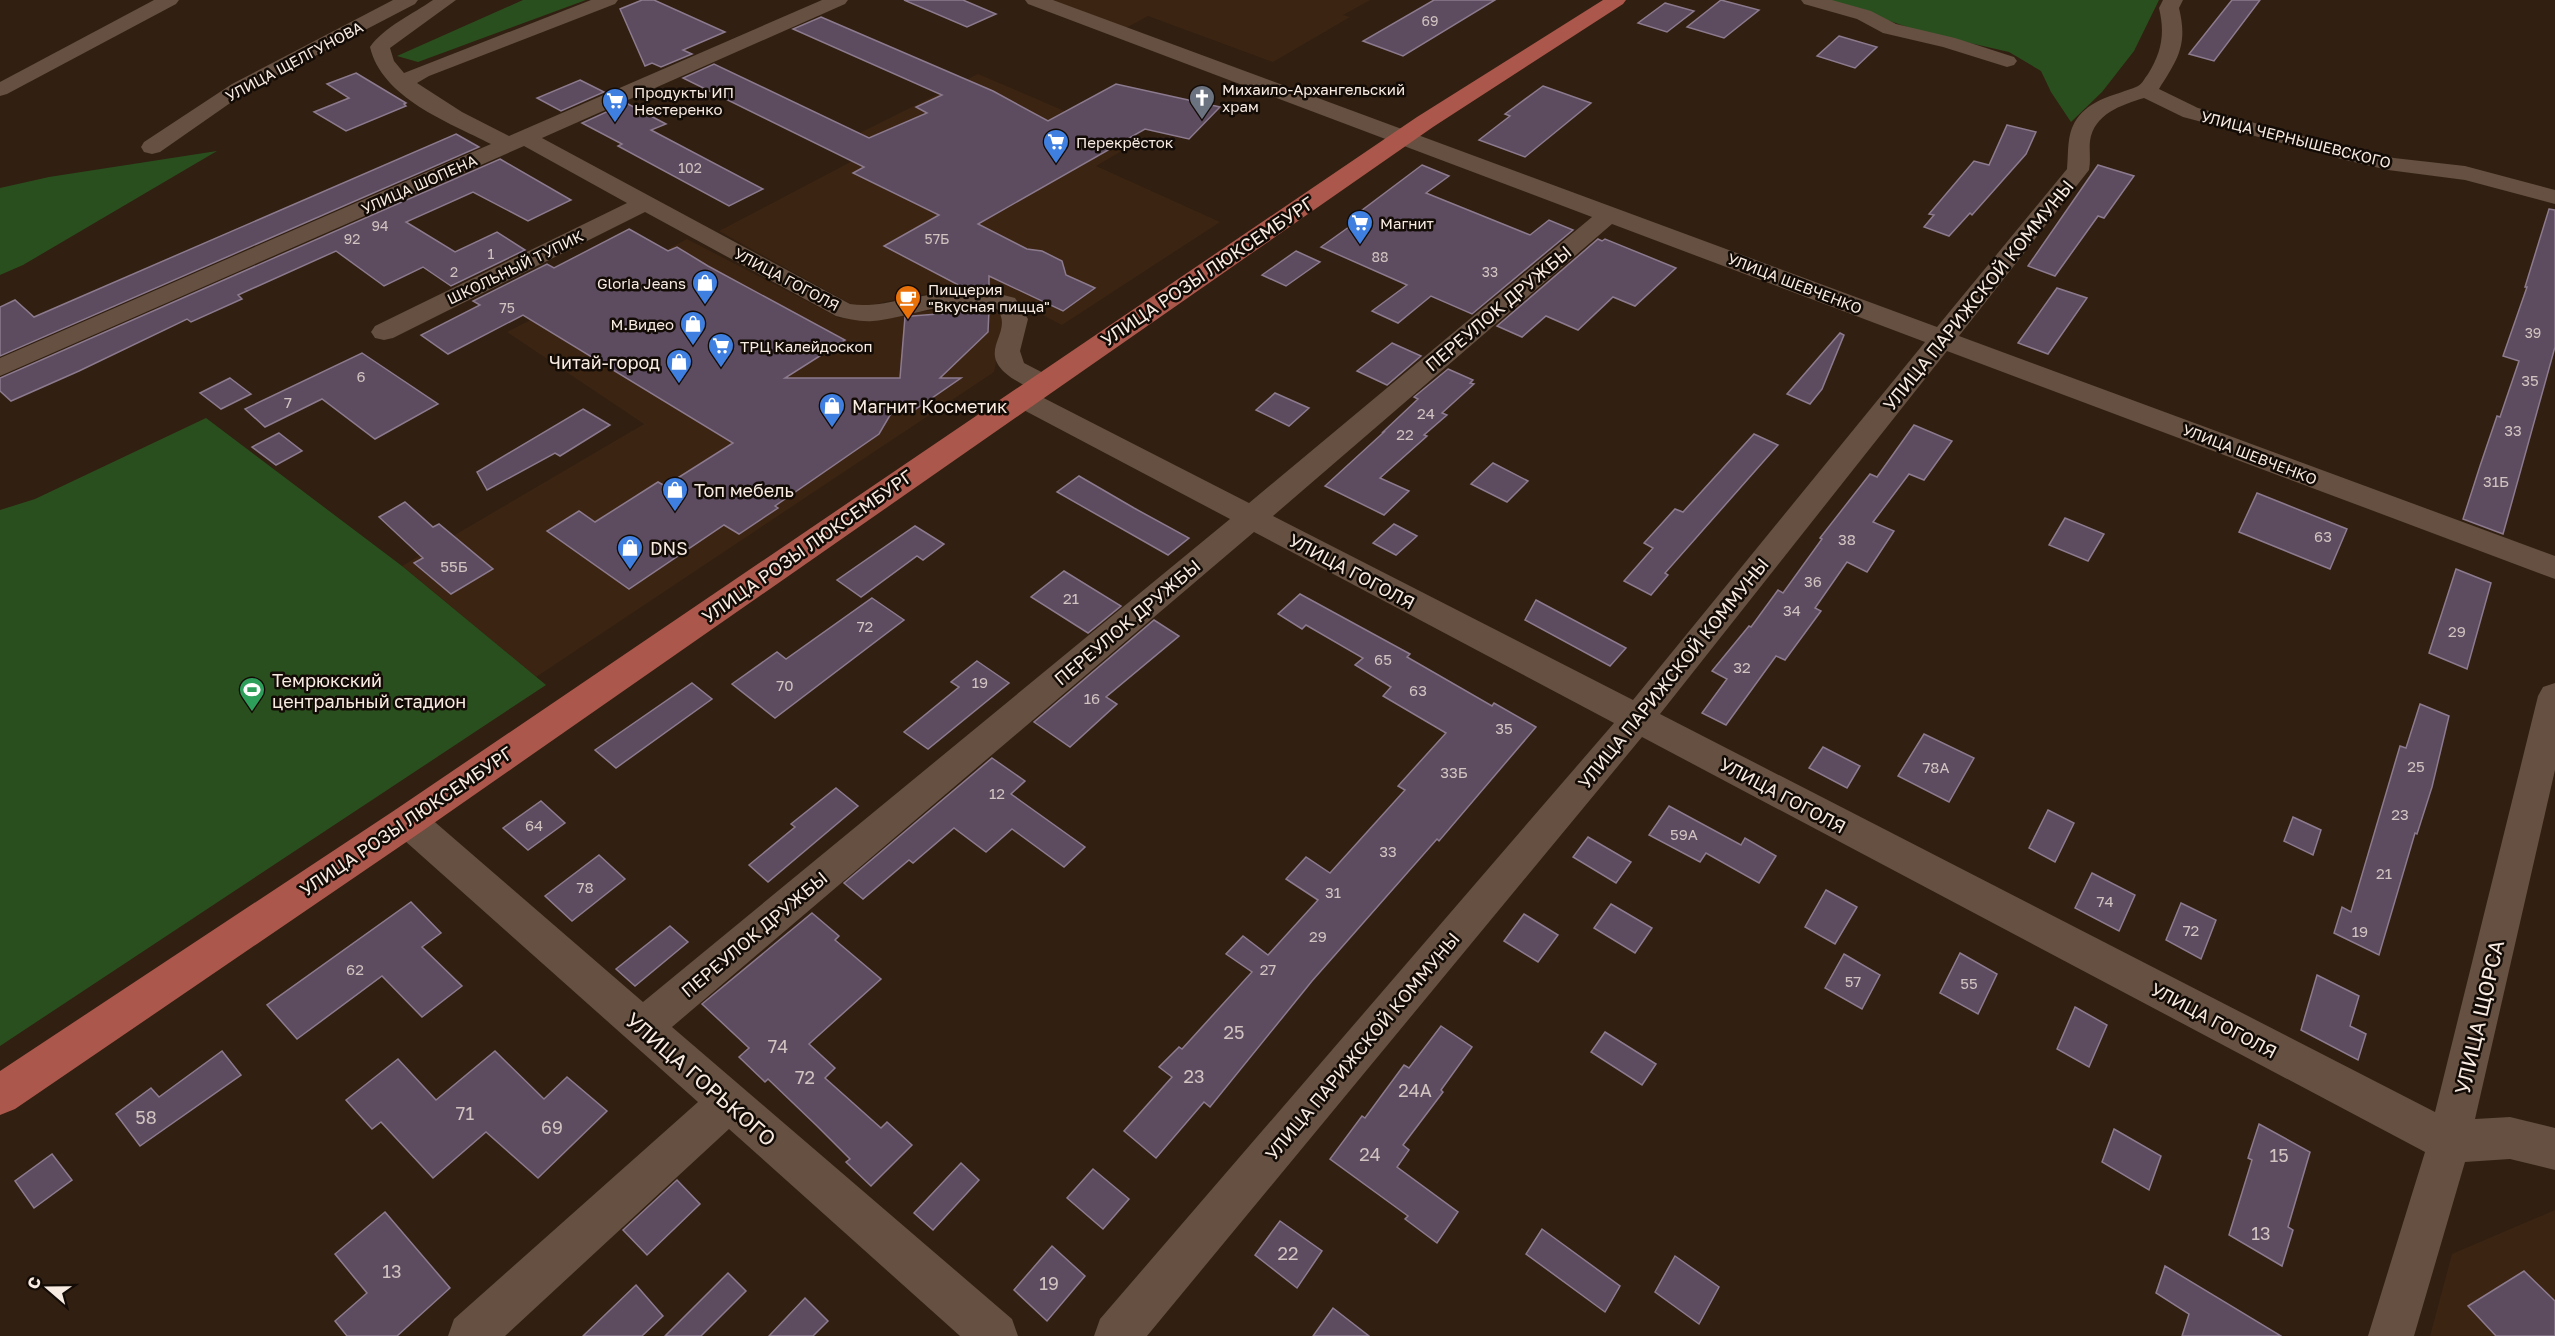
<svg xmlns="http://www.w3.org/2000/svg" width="2555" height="1336" font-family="'Golos Text',sans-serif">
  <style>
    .built { fill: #3c2412 }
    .green { fill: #2a4f1e }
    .building { fill: #5d4c5f; stroke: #8c7a8e; stroke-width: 1.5 }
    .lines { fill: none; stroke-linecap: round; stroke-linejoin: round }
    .minor { fill: #655041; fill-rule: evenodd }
    .major { fill: #ac574b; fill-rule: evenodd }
    .labels { text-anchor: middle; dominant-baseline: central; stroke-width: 5; stroke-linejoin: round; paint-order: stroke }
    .far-number-label { font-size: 14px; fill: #d1c3c1 }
    .far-street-label { font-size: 15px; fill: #f8ebe2; stroke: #130b06 }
    .far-poi-label { font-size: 15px; fill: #f8ebe2; stroke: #130b06; text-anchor: start }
    .number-label { font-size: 15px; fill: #d1c3c1 }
    .street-label { font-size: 18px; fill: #f8ebe2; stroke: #130b06 }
    .poi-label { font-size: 18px; fill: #f8ebe2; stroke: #130b06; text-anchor: start }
    .near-number-label { font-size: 18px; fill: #d1c3c1 }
    .near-street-label { font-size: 21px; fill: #f8ebe2; stroke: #130b06 }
  </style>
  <rect width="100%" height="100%" fill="#311f11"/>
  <g class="built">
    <polygon points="1053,0 1370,0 1343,15 1350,17 1273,62 1148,16 1126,28"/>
    <polygon points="978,74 1137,142 1096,166 1220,222 1062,325 988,287 911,296 858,308 719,231 881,146 858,134"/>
    <polygon points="687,239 839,318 856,319 980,305 992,308 1003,316 1003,330 994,372 536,677 402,566 644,424 507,332"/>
    <polygon points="2555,1210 2555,1336 2430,1336 2452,1254"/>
  </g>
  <g class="green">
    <polygon points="523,0 586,0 418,62 397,56"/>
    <polygon points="1828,0 2159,0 2134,51 2102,92 2071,122 2051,92 2041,71 2009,52 1922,32"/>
    <polygon points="217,151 23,265 0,275 0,188 49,177"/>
    <polygon points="206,418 402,566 546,685 0,1046 0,510 35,499"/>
  </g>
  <g class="building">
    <polygon points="642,0 654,0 725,32 683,50 692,54 661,67 652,63 645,66 620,9"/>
    <polygon points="904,0 963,0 996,14 967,27"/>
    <polygon points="1434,0 1495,0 1403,56 1363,41"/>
    <polygon points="1721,0 1759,10 1724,38 1687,27"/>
    <polygon points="2232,0 2260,0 2214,61 2189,54"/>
    <polygon points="1665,3 1694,11 1667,32 1638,23"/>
    <polygon points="821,17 993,91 1048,121 1116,84 1220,107 1189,139 1145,129 978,224 1027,249 1042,251 1062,261 1066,275 1095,288 1063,311 989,276 989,290 966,289 884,246 939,215 853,173 864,167 683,78 714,64 869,138 927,113 916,107 942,95 793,29"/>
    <polygon points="1839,36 1877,47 1855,68 1817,56"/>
    <polygon points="356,73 406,103 404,104 406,106 346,131 314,112 349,98 327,84"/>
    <polygon points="580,80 604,92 561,111 537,98"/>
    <polygon points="1543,86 1591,103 1525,157 1479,140 1510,116 1505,114"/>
    <polygon points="626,103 666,124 651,130 763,189 729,206 618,146 622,144 582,123"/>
    <polygon points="2007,125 2036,132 2026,154 1972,215 1970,213 1949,236 1924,227 1934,215 1929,214 1974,161 1989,165"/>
    <polygon points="456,134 479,147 0,356 0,307 15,300 34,317"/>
    <polygon points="500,159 571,200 528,221 473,192 406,222 455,252 497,232 525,250 451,286 423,267 384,286 336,251 238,295 242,299 191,322 187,319 79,371 11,401 0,391 0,378"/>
    <polygon points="1422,165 1449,176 1426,193 1530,235 1549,220 1573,230 1472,314 1431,296 1398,323 1372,311 1407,285 1321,247 1360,219 1353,217"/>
    <polygon points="2098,165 2134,176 2104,218 2098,216 2055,276 2028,266"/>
    <polygon points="2549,209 2555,210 2555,347 2503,534 2463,519 2480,466 2497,416 2500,417 2519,361 2503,356 2527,287 2525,287"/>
    <polygon points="629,229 668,251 677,247 708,266 845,340 785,378 900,378 905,317 912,316 989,310 988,332 940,378 961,378 910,413 896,405 879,434 775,506 778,508 739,534 724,525 629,589 547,531 579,511 595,522 658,482 665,486 733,443 523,315 448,354 421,335 480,305 473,301 547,264 554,268"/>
    <polygon points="1598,239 1602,241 1605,239 1676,268 1635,306 1613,297 1578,330 1546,316 1522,337 1497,326"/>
    <polygon points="1296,251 1320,262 1286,286 1262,275"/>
    <polygon points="2057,288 2087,298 2048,354 2018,343"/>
    <polygon points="1840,333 1844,335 1822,389 1810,404 1787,394"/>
    <polygon points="1392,343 1421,356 1387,385 1357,371"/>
    <polygon points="362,353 438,404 375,439 322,399 265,427 245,409"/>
    <polygon points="1448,369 1473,380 1470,383 1474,384 1442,413 1447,415 1424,435 1427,436 1380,478 1409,491 1384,515 1325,486 1384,432 1383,432 1418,399 1414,397"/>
    <polygon points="230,378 251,394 221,409 200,393"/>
    <polygon points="1275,393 1309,408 1289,426 1256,410"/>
    <polygon points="583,409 610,425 560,456 555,453 487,490 477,472"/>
    <polygon points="1914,425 1952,441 1924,480 1909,474 1873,522 1894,531 1867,572 1847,562 1815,608 1821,611 1785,660 1776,656 1726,725 1702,713 1727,679 1712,671 1749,626 1751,627 1778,590 1783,593 1822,539 1820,538 1870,474 1877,477"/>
    <polygon points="279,433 302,451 276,465 252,447"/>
    <polygon points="1754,434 1778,445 1665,573 1668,575 1651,595 1624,581 1653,548 1644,543 1675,509 1683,512"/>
    <polygon points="1493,463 1528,481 1507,502 1471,484"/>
    <polygon points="1079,476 1134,508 1189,538 1168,555 1057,492"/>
    <polygon points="2257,493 2347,529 2330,569 2239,532"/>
    <polygon points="405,502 433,527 439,524 493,569 451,594 414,563 423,558 379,517"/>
    <polygon points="2065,518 2104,534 2088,561 2049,545"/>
    <polygon points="1394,524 1417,536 1396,555 1373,543"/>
    <polygon points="915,526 944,544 923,560 917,556 861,597 837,580"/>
    <polygon points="2456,569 2491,583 2467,669 2429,653"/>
    <polygon points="1064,571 1121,606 1088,633 1031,597"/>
    <polygon points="1300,594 1410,654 1407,657 1492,706 1494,703 1536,727 1439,841 1437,839 1312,981 1210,1107 1204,1102 1156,1158 1124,1131 1172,1077 1159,1067 1179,1047 1182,1049 1252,972 1226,954 1243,936 1268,955 1318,900 1286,879 1306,857 1330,873 1405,790 1398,786 1446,733 1383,696 1391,687 1355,665 1363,658 1306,625 1302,629 1278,614"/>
    <polygon points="872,598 904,620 775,718 732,684 777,652 786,659"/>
    <polygon points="1536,600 1626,648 1610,666 1525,620"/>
    <polygon points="1154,620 1179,636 1106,697 1117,704 1070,747 1034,722"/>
    <polygon points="977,661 1009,683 928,749 904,732 959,687 951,682"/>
    <polygon points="692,683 712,699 616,768 595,750"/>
    <polygon points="2420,704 2449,716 2432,787 2417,834 2415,833 2379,955 2334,933 2342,907 2351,912 2400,746 2406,748"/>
    <polygon points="1924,734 1974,758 1949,802 1898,776"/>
    <polygon points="1823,747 1860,766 1847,788 1809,768"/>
    <polygon points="992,758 1025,781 1011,794 1085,847 1064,867 1012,829 986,852 954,828 913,863 909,860 863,899 844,883"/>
    <polygon points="836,788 858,806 768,882 749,865 795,827 791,824"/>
    <polygon points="541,801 565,823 528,850 503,828"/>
    <polygon points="1669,806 1741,845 1745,838 1776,856 1759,883 1706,853 1700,862 1649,835"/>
    <polygon points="2048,810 2074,823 2055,862 2029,848"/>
    <polygon points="2293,817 2321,830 2313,855 2284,841"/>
    <polygon points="1588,837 1631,862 1616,883 1573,857"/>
    <polygon points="599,855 625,879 572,921 545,896"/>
    <polygon points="2092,873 2135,895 2119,931 2075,908"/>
    <polygon points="1826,890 1857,907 1835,944 1805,927"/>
    <polygon points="411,902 441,933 422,947 462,986 422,1017 382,976 297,1039 267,1005"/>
    <polygon points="2181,903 2216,920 2201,959 2166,940"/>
    <polygon points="1611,904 1652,928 1635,953 1594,928"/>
    <polygon points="812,913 839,936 835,940 881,979 809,1044 835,1068 825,1078 881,1128 887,1122 912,1145 871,1186 846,1162 850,1159 816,1125 768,1079 765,1082 739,1057 749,1048 702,1004"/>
    <polygon points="1524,914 1558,935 1538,962 1504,941"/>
    <polygon points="670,926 688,942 635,986 616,969"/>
    <polygon points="1960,953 1997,974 1978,1014 1940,993"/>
    <polygon points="1844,954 1880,975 1862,1009 1825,988"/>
    <polygon points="2317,975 2359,996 2350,1026 2366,1034 2358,1060 2301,1030"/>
    <polygon points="2075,1007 2107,1025 2089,1067 2057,1049"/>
    <polygon points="1441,1026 1472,1047 1441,1090 1443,1092 1403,1145 1409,1150 1397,1167 1458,1212 1437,1243 1405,1219 1408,1216 1330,1159 1362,1116 1365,1118 1404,1065 1409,1068"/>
    <polygon points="1605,1032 1656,1064 1642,1085 1591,1052"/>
    <polygon points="222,1051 241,1075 140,1146 116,1114 151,1088 159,1097"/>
    <polygon points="495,1051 544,1099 567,1077 607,1111 538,1178 486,1132 433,1178 381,1122 372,1129 346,1100 398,1059 436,1100"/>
    <polygon points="2259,1124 2310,1152 2288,1227 2293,1230 2282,1266 2229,1235 2252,1160 2248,1158"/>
    <polygon points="2114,1129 2161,1156 2149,1190 2102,1162"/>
    <polygon points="52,1154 72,1180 34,1208 15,1181"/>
    <polygon points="961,1163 979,1180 933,1230 914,1213"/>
    <polygon points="1093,1169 1129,1199 1103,1229 1067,1198"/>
    <polygon points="677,1180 700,1204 647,1255 623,1230"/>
    <polygon points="385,1212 450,1288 397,1336 347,1336 335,1321 367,1293 335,1254"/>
    <polygon points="1280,1221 1322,1251 1297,1288 1255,1255"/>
    <polygon points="1542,1229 1620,1286 1605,1312 1526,1254"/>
    <polygon points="1052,1246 1085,1276 1047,1321 1014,1290"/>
    <polygon points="1675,1256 1719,1287 1699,1324 1655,1292"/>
    <polygon points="2165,1266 2281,1336 2182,1336 2189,1314 2156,1293"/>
    <polygon points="2524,1271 2555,1301 2555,1336 2496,1336 2468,1306"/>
    <polygon points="728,1273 746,1291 701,1336 665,1336"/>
    <polygon points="636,1285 663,1316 642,1336 583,1336"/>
    <polygon points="805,1298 828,1321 813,1336 769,1336"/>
    <polygon points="1333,1308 1369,1336 1313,1336"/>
  </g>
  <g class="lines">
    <g class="minor">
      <polygon points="154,0 179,0 176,4 7,94 0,96 0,82"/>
      <polygon points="393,0 418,0 415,4 246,92 160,152 152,154 144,152 141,147 144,142 232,84"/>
      <path d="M433 0H456L390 48 394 61 404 73 591 0H618L615 4 429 76 417 83 462 112 509 136 822 0H848L845 4 542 138 850 304C869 307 886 303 905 299 943 292 978 286 1015 298L1028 319 1020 351 1024 363 1053 378 1057 384 1053 390C1040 393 1033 390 1022 384 966 354 1017 335 997 309 958 295 912 317 873 321 860 322 848 319 836 316L645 212 393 338 384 340 375 338 371 332 375 326 627 203 524 146 0 376V358L491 144C448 122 382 98 370 47 384 27 413 14 433 0Z"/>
      <path d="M1025 0H1053L1937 327 2067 169C2069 150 2066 132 2079 116 2094 98 2116 95 2136 87 2142 85 2144 79 2148 74 2162 52 2165 33 2159 8L2163 0H2183L2179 8C2188 45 2178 59 2159 89L2198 108 2361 151 2394 158 2465 166 2555 190V204L2465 180 2388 170 2345 160 2183 117 2144 98C2121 105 2094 114 2090 141 2089 150 2091 160 2089 170L1959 336 2555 556V579L1947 351 1660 714 2435 1112 2538 696 2543 687 2555 683V770L2475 1119 2510 1117 2555 1128V1170L2510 1159 2465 1162 2414 1336H2368L2425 1152 1642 737 1147 1336H1094L1100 1319 1614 723 1254 532 672 1027 1012 1319 1018 1336H960L729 1129 505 1336H448L454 1319 698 1102 395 832 390 821 395 810 408 806 421 810 643 1002 1230 519 1012 404 1008 398 1012 392 1022 389 1032 392 1249 503 1592 217 1028 4ZM1612 224 1925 342 1633 700 1273 516Z"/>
      <polygon points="1801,0 1832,0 1871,11 1896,24 1955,38 2014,57 2017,61 2014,65 2007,67 1943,47 1883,33 1857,19 1804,4"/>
    </g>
    <polygon class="major" points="1603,0 1626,0 1623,4 1433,127 421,832 15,1109 0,1115 0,1071 395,810 1417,117"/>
  </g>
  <defs>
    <symbol id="church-pin" viewBox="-11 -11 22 30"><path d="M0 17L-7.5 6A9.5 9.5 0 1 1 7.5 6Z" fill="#6b7280" stroke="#130b06"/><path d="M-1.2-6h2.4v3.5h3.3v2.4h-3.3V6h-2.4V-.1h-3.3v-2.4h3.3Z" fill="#fff"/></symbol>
    <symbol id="supermarket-pin" viewBox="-11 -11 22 30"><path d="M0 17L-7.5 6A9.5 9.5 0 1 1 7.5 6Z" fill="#3f7fe0" stroke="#130b06"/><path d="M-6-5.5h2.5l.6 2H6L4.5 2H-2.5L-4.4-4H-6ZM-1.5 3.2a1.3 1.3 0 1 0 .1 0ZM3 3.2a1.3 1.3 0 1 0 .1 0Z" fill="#fff"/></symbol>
    <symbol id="shop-pin" viewBox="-11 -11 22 30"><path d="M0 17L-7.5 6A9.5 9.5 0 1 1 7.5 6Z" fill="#3f7fe0" stroke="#130b06"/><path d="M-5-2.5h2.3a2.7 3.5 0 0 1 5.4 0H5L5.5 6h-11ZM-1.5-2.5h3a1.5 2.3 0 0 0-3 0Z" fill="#fff"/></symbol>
    <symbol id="cafe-pin" viewBox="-11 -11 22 30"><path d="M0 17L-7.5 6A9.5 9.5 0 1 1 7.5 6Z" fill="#e8710a" stroke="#130b06"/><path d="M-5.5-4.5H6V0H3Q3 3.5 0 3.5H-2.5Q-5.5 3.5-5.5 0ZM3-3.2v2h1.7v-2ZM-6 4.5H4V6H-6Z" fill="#fff"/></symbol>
    <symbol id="stadium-pin" viewBox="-11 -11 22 30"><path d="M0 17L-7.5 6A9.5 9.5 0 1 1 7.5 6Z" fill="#2e9e5b" stroke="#130b06"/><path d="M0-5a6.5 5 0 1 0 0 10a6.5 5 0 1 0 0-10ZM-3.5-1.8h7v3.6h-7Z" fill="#fff"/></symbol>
  </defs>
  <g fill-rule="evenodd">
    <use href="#church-pin" x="1187" y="83" width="30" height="40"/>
    <use href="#supermarket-pin" x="600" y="86" width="30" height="40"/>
    <use href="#supermarket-pin" x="1041" y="127" width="30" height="40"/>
    <use href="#supermarket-pin" x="1345" y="208" width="30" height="40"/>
    <use href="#shop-pin" x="690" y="268" width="30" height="40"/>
    <use href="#cafe-pin" x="893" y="283" width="30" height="40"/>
    <use href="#shop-pin" x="678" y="309" width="30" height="40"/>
    <use href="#supermarket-pin" x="706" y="331" width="30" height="40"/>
    <use href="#shop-pin" x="664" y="347" width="30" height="40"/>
    <use href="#shop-pin" x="817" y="391" width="30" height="40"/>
    <use href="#shop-pin" x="660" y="475" width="30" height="40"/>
    <use href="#shop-pin" x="615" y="533" width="30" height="40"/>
    <use href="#stadium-pin" x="237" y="675" width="30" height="40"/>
  </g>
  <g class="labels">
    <g class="far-number-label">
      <text x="1430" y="20">69</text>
      <text x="690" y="167">102</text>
      <text x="380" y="225">94</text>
      <text x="352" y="238">92</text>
      <text x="937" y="238">57Б</text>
      <text x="491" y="253">1</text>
      <text x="1380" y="256">88</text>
      <text x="454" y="271">2</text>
      <text x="1490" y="271">33</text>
      <text x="507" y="307">75</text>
      <text x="2533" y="332">39</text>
    </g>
    <g class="far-street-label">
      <text transform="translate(294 61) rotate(-28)">УЛИЦА ЩЕЛГУНОВА</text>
      <text transform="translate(2296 139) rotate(14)">УЛИЦА ЧЕРНЫШЕВСКОГО</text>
      <text transform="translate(419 184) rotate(-24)">УЛИЦА ШОПЕНА</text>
      <text transform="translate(515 267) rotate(-26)">ШКОЛЬНЫЙ ТУПИК</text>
      <text transform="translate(787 279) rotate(28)">УЛИЦА ГОГОЛЯ</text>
      <text transform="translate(1795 283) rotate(21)">УЛИЦА ШЕВЧЕНКО</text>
      <text transform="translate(2250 454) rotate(21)">УЛИЦА ШЕВЧЕНКО</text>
    </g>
    <g class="far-poi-label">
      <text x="1222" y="89">Михаило-Архангельский<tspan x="1222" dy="17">храм</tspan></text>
      <text x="634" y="92">Продукты ИП<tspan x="634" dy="17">Нестеренко</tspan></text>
      <text x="1076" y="142">Перекрёсток</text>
      <text x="1380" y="223">Магнит</text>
      <text x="686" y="283" text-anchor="end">Gloria Jeans</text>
      <text x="928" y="289">Пиццерия<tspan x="928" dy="17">"Вкусная пицца"</tspan></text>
      <text x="674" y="324" text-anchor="end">М.Видео</text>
      <text x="740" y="346">ТРЦ Калейдоскоп</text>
    </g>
    <g class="number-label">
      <text x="361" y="376">6</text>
      <text x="2530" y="380">35</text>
      <text x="288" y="402">7</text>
      <text x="1426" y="413">24</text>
      <text x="2513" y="430">33</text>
      <text x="1405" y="434">22</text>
      <text x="2496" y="481">31Б</text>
      <text x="2323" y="536">63</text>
      <text x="1847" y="539">38</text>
      <text x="454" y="566">55Б</text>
      <text x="1813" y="581">36</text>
      <text x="1071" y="598">21</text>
      <text x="1792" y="610">34</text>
      <text x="865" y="626">72</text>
      <text x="2457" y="631">29</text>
      <text x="1383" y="659">65</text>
      <text x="1742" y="667">32</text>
      <text x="980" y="682">19</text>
      <text x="785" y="685">70</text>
      <text x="1418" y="690">63</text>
      <text x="1092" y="698">16</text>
      <text x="1504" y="728">35</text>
      <text x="2416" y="766">25</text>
      <text x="1936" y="767">78А</text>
      <text x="1454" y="772">33Б</text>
      <text x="997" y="793">12</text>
      <text x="2400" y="814">23</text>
      <text x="534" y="825">64</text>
      <text x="1684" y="834">59А</text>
      <text x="1388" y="851">33</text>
      <text x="2384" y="873">21</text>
      <text x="585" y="887">78</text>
      <text x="1333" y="892">31</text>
      <text x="2105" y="901">74</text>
      <text x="2191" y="930">72</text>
      <text x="2360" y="931">19</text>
      <text x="1318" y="936">29</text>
      <text x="355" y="969">62</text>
      <text x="1268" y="969">27</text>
      <text x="1853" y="981">57</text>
      <text x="1969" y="983">55</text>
    </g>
    <g class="street-label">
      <text transform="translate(1207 271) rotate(-34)">УЛИЦА РОЗЫ ЛЮКСЕМБУРГ</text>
      <text transform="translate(1978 295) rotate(-51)">УЛИЦА ПАРИЖСКОЙ КОММУНЫ</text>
      <text transform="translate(1498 308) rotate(-40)">ПЕРЕУЛОК ДРУЖБЫ</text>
      <text transform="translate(807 546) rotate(-35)">УЛИЦА РОЗЫ ЛЮКСЕМБУРГ</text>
      <text transform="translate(1352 571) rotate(28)">УЛИЦА ГОГОЛЯ</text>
      <text transform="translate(1127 622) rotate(-40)">ПЕРЕУЛОК ДРУЖБЫ</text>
      <text transform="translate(1673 673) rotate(-51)">УЛИЦА ПАРИЖСКОЙ КОММУНЫ</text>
      <text transform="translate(1783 795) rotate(28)">УЛИЦА ГОГОЛЯ</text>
      <text transform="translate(406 821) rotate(-34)">УЛИЦА РОЗЫ ЛЮКСЕМБУРГ</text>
      <text transform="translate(754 934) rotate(-40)">ПЕРЕУЛОК ДРУЖБЫ</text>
      <text transform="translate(2214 1020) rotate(28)">УЛИЦА ГОГОЛЯ</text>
      <text transform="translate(1362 1046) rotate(-50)">УЛИЦА ПАРИЖСКОЙ КОММУНЫ</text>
    </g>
    <g class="poi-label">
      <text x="660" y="362" text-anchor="end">Читай-город</text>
      <text x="852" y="406">Магнит Косметик</text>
      <text x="694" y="490">Топ мебель</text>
      <text x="650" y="548">DNS</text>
      <text x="272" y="680">Темрюкский<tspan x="272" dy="21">центральный стадион</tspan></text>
    </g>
    <g class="near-number-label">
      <text x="1234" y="1032">25</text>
      <text x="778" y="1046">74</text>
      <text x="1194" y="1076">23</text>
      <text x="805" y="1077">72</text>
      <text x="1415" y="1090">24А</text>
      <text x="465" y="1113">71</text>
      <text x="146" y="1117">58</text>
      <text x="552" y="1127">69</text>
      <text x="1370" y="1154">24</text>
      <text x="2279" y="1155">15</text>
      <text x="2261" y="1233">13</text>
      <text x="1288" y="1253">22</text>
      <text x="392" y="1271">13</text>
      <text x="1049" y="1283">19</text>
    </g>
    <g class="near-street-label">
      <text transform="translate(2479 1017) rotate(-77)">УЛИЦА ЩОРСА</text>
      <text transform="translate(701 1079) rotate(41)">УЛИЦА ГОРЬКОГО</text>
    </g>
  </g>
  <g transform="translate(48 1288) rotate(290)" stroke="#130b06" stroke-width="4.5" paint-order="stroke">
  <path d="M0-4.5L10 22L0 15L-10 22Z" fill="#f8ebe2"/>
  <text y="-9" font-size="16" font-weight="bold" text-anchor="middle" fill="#f8ebe2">С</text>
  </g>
</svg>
